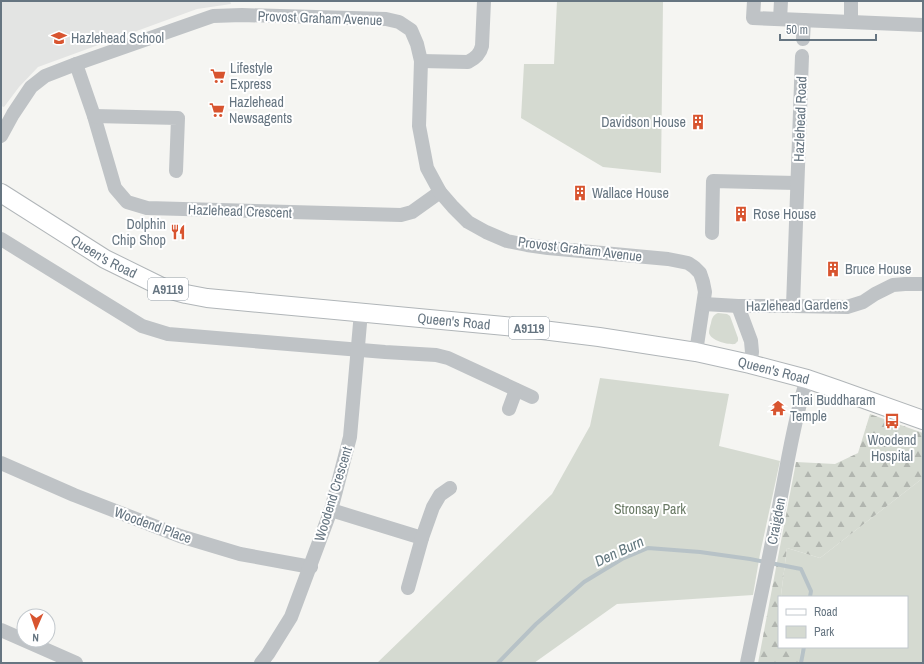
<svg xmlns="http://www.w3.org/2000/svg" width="924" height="664" font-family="'Archivo Narrow',sans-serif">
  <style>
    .built { fill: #e3e4e3 }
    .green { fill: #d5dad1 }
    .forest { fill: url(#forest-firs) }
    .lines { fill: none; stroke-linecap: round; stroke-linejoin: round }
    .stream { stroke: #b7c2c7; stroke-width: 4 }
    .major-casing { stroke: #b0b5b8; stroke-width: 20 }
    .minor { stroke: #bfc3c6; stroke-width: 14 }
    .major { stroke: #fff; stroke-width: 18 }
    .labels { text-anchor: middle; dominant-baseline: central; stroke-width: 4; stroke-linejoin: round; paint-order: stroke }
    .shield { fill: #fff; stroke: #949ea7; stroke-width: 1 }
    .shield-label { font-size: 13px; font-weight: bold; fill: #667581 }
    .street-label { font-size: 14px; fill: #667581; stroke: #fff }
    .poi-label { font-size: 14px; fill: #667581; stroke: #fff; text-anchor: start }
    .park-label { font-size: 14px; fill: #697964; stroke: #fff }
    .water-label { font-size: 15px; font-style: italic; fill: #62777e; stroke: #fff }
  </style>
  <defs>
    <pattern id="forest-firs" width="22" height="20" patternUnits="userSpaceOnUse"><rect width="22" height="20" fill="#d5dad1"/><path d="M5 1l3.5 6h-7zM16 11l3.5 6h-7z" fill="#b1b5af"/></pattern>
  </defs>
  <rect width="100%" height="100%" fill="#f5f5f2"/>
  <polygon class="built" points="1,1 230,1 231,4 197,9 38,67 19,87 4,107 1,106"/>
  <g class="green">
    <polygon points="557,1 663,1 661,173 603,167 521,118 524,64 554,64"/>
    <path d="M718 313 727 314 730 316 738 338V341L735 344C729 345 711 341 709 333 709 330 710 326 711 323 712 318 713 315 718 313Z"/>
    <polygon points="600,378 729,394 719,446 780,461 760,554 753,595 617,604 534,663 377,663 552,494 590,426"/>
    <polygon points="923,478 923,663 800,663 801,647 907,647 907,597 782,597 781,595 787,548 820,558"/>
  </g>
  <polygon class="forest" points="870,414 923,433 923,478 820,558 787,548 781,595 782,597 779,597 779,647 801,647 800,663 758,663 796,462 835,464 858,453"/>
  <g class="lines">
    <g class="stream">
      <polyline points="498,663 536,624 584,582 622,559 648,548 700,552 750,559 801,569 811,591 810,597"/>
      <polyline points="801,663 804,647"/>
    </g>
    <defs>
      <g id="major">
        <path id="s1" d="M1 193 105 259 164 288 186 294 207 298 526 328 599 337 696 352 750 364 807 379 836 389 923 420"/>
      </g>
    </defs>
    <use href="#major" class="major-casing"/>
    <g class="minor">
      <polyline points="754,1 753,18 923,25"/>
      <polyline points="780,19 781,1"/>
      <polyline points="851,22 851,1"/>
      <polyline points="803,39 804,20"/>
      <path d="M421 61 468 62C476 58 480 54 482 46L484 1"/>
      <polyline points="76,64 94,116 115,188 127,202 147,208 401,215 412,212 440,192"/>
      <polyline points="94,116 178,118 176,171"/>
      <polyline points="1,136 13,114 31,87 45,76 76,64 213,16 242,15 386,19 399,22 411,30 417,44 421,61 419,126 427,168 440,192 453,207 468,222 486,232 507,241 527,245 548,248 668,259 688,263 694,267 700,273 703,282 705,292 696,352"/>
      <polyline points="712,233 713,181 797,183"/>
      <polyline points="1,239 142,326 168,334 385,352 436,355 448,358 532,397"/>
      <polyline points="704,304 738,306 793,306 847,307 863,302 875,294 893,285 905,284 923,284"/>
      <polyline points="738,306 751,341 752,352 750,364"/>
      <polyline points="793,306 802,56"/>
      <polyline points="509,409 516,390"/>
      <polyline points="1,463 74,495 180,536 240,554 311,567"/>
      <polyline points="331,510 422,538"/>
      <polyline points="408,588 422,538 433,507 440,495 450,488"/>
      <polyline points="1,630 76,663"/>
      <polyline points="261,663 268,654 291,617 331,510 350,437 361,312"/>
      <path d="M747 663C758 609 770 555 780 501 788 461 794 419 807 379"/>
    </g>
    <use href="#major" class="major"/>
  </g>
  <defs>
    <symbol id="school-bare" viewBox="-9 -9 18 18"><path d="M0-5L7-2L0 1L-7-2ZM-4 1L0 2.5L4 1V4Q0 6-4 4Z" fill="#d8542f" stroke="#fff" stroke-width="2.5" paint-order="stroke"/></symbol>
    <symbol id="supermarket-bare" viewBox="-9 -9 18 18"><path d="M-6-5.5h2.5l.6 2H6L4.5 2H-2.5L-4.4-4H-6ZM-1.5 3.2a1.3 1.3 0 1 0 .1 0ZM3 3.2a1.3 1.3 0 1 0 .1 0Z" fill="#d8542f" stroke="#fff" stroke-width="2.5" paint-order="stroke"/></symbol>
    <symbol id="building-bare" viewBox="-9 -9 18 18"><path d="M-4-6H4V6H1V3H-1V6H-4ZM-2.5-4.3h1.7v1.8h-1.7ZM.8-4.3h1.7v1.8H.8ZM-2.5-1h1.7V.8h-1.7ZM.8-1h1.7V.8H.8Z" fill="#d8542f" stroke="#fff" stroke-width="2.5" paint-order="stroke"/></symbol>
    <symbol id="restaurant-bare" viewBox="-9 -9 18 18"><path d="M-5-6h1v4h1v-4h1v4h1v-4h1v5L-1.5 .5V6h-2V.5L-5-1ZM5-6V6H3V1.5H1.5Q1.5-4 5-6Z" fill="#d8542f" stroke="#fff" stroke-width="2.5" paint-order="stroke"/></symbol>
    <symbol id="temple-bare" viewBox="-9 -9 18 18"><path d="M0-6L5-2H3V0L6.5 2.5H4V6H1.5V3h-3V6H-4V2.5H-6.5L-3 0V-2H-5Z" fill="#d8542f" stroke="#fff" stroke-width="2.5" paint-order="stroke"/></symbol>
    <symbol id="bus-bare" viewBox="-9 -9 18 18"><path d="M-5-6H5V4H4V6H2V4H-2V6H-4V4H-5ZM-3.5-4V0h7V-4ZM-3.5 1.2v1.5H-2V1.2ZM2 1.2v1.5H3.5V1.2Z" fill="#d8542f" stroke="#fff" stroke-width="2.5" paint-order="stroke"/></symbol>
  </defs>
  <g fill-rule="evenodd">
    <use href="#school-bare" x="48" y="27" width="22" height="22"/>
    <use href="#supermarket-bare" x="207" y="65" width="22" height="22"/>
    <use href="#supermarket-bare" x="206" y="99" width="22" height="22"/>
    <use href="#building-bare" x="687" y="111" width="22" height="22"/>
    <use href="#building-bare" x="569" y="182" width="22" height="22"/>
    <use href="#building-bare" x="730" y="203" width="22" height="22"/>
    <use href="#restaurant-bare" x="167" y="221" width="22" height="22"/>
    <use href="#building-bare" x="822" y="258" width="22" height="22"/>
    <use href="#temple-bare" x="767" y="397" width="22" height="22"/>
    <use href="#bus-bare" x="881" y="410" width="22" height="22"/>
  </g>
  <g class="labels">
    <g class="shield">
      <rect x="148" y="278" width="40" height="22" rx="3"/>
      <rect x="509" y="317" width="40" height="22" rx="3"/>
    </g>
    <g class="shield-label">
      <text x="168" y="289">A9119</text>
      <text x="529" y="328">A9119</text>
    </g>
    <g class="street-label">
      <text transform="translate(320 18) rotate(2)">Provost Graham Avenue</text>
      <text transform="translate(800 119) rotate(-88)">Hazlehead Road</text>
      <text transform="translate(240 211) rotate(2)">Hazlehead Crescent</text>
      <text transform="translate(580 249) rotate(7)">Provost Graham Avenue</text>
      <text stroke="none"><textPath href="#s1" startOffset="121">Queen's Road</textPath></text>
      <text transform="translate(797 305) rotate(-1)">Hazlehead Gardens</text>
      <text stroke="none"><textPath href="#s1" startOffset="481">Queen's Road</textPath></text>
      <text stroke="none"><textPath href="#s1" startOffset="805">Queen's Road</textPath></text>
      <text transform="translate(333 494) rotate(-73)">Woodend Crescent</text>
      <text transform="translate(776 521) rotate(-79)">Craigden</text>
      <text transform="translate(153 525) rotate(20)">Woodend Place</text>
    </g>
    <g class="poi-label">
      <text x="71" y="38">Hazlehead School</text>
      <text x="230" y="68">Lifestyle<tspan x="230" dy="16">Express</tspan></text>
      <text x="229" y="102">Hazlehead<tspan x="229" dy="16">Newsagents</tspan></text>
      <text x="686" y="122" text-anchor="end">Davidson House</text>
      <text x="592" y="193">Wallace House</text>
      <text x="753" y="214">Rose House</text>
      <text x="166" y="224" text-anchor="end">Dolphin<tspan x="166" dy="16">Chip Shop</tspan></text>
      <text x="845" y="269">Bruce House</text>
      <text x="790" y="400">Thai Buddharam<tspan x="790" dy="16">Temple</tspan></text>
      <text x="892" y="440" text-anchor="middle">Woodend<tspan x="892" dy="16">Hospital</tspan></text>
    </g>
    <g class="park-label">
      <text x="650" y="509">Stronsay Park</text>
    </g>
    <g class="water-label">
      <text transform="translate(619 551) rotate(-25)">Den Burn</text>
    </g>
  </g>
  <rect width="924" height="664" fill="none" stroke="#667581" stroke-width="4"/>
  <rect x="778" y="596" width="130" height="52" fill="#ffffff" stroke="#c2c8cd"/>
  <rect x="786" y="609" width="20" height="6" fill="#ffffff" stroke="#c2c8cd"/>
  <text x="814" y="616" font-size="12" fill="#667581">Road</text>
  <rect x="786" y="626" width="20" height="12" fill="#d5dad1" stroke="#c2c8cd"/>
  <text x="814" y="636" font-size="12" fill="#667581">Park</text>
  <g transform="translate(36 628) rotate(182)"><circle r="19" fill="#ffffff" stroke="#c2c8cd"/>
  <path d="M0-3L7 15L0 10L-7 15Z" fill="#d8542f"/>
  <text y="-6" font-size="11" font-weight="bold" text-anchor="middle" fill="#667581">N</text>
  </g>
  <path d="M780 34v6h96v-6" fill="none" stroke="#667581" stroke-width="2"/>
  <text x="786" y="34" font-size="12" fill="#667581" stroke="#ffffff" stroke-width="3" paint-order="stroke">50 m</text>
</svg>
